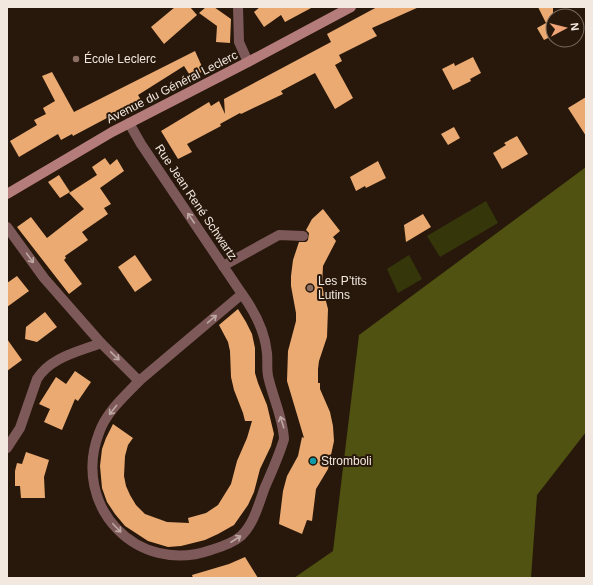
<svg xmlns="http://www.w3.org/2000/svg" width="593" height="585" font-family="Helvetica,sans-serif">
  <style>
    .green { fill: #35370a }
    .forest { fill: #505211 }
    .building { fill: #ebaa72 }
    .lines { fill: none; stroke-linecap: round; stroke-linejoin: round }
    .street { stroke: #7d5959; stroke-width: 10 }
    .secondary { stroke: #b57c7c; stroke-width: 10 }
    .oneway { stroke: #bea8a3 }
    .education-dot { fill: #8d6e63; stroke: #27180b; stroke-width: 1.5 }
    .culture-dot { fill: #0f9aa8; stroke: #27180b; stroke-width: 1.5 }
    .labels { text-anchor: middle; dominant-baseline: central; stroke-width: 4; stroke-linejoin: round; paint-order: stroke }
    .poi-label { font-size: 12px; fill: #f3e8df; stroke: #27180b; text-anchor: start }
    .street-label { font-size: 12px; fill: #f3e8df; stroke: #27180b }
  </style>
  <rect width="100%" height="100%" fill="#27180b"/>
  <g class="green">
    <polygon points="486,201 498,223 440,257 427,236"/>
    <polygon points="409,255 422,279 398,293 387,269"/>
  </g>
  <polygon class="forest" points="586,167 586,432 537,495 531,578 294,578 333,551 359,335"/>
  <g class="building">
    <polygon points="175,7 190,7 197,15 164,44 151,27"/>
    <polygon points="206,7 214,7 231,19 230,43 216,42 217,26 199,13"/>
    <polygon points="260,7 313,7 285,22 281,15 264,27 254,12"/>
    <polygon points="377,7 419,7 372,28 377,36 339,55 342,61 335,65 353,98 335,109 315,73 281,91 283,94 241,114 240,113 220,124 221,126 187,144 192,152 178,159 161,131 209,102 211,106 219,101 225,114 224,99 331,42 327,34"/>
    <polygon points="538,7 553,7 553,38 552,36 544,40 537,28 546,23"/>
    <polygon points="195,51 204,71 191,77 184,66 138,95 141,100 73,136 72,134 61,140 58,134 19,157 10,141 37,125 34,120 46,114 43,108 55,101 42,76 52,72 74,112"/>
    <polygon points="473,57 481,73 470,79 471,81 453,90 442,69 454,63 455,66"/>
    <polygon points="586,97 586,136 568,108"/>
    <polygon points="454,127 460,138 448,145 441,134"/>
    <polygon points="517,136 528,154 502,169 493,153 506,145 504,143"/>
    <polygon points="105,158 110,165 117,159 124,171 100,188 111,204 104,208 108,214 82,232 88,240 65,256 66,258 64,260 82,284 69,294 17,227 31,217 47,238 84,209 69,193 97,175 92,167"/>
    <polygon points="378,161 386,178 366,188 365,186 356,191 350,177"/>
    <polygon points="59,175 70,192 60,198 48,182"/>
    <polygon points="323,209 340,231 333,237 336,241 323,266 322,286 328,309 327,337 319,361 318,369 318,383 320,383 320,389 330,412 333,426 334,441 328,469 316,489 312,521 307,520 302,534 279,524 283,491 287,476 298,456 302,437 304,438 287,381 288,351 296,321 296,313 291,286 291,276 293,260 299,242 306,242 308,240 309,233 306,230 312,219"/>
    <polygon points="423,214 431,227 406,242 404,225"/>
    <polygon points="135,255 152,280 135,292 118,267"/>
    <polygon points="17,276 29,291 7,307 7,283"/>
    <polygon points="238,309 246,322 252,334 255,348 255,373 258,383 267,405 274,434 271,446 260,469 254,492 248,505 234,525 218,534 205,540 181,546 168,547 148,541 125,526 115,514 107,502 102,488 100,466 102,449 106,438 113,424 133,438 128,445 125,456 124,476 126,486 130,495 136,505 145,514 167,522 189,523 188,518 206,513 218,505 231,484 237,461 247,438 252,421 245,421 243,413 234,390 231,377 230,351 228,342 219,325"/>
    <polygon points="45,312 57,327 37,342 25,339 26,327"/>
    <polygon points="7,339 22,360 7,371"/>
    <polygon points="75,371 91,382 78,401 75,399 62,430 44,422 50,409 39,404 56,377 66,384"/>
    <polygon points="26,452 49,460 44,477 45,498 21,498 20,486 15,486 15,471 17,463 22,464"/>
    <polygon points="245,557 258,578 193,578 192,575 229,564"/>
  </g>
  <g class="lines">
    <g class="street">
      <polyline points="238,7 239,42 248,62"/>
      <polyline points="7,227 44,278 101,343 139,381 242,294 141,144 129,123"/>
      <polyline points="223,266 279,235 303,236"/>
      <path d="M139 381C125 396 106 412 99 433 71 506 137 576 211 550 221 547 233 543 241 536 254 524 259 503 265 487 272 471 279 456 284 439 283 419 274 400 269 380 266 371 268 362 267 353 265 331 255 312 242 294"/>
      <path d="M7 448 20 428 37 379C51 357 78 352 101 343"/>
    </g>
    <polyline class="secondary" points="7,194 112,132 248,62 351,7"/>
  </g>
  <defs><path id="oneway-shaft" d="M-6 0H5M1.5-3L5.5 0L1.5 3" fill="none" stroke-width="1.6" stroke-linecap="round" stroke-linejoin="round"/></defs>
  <g class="oneway">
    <use href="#oneway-shaft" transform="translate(191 218) rotate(-124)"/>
    <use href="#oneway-shaft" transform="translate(30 258) rotate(54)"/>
    <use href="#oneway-shaft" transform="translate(212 319) rotate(-40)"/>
    <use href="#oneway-shaft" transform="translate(115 356) rotate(44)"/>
    <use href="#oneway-shaft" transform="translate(113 410) rotate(128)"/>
    <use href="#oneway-shaft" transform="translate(282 422) rotate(-107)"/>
    <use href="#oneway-shaft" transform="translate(117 528) rotate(46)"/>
    <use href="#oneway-shaft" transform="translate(236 539) rotate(-33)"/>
  </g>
  <g class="education-dot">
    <circle cx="76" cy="59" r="4"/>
    <circle cx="310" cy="288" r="4"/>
  </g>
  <circle class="culture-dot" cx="313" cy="461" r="4"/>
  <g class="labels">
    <g class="poi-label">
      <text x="84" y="59">École Leclerc</text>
      <text x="318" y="281">Les P’tits<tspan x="318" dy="14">Lutins</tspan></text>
      <text x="321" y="461">Stromboli</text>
    </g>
    <g class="street-label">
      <text transform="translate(172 87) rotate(-27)">Avenue du Général Leclerc</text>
      <text transform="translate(196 202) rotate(56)">Rue Jean René Schwartz</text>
    </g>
  </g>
  <rect width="593" height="585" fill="none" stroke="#f3e8df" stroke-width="16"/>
  <g transform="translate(565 28) rotate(83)"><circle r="19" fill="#27180b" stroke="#796b60"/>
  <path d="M0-3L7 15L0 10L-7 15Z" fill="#efa377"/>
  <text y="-6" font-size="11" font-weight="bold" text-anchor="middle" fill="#f3e8df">N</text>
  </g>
</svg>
